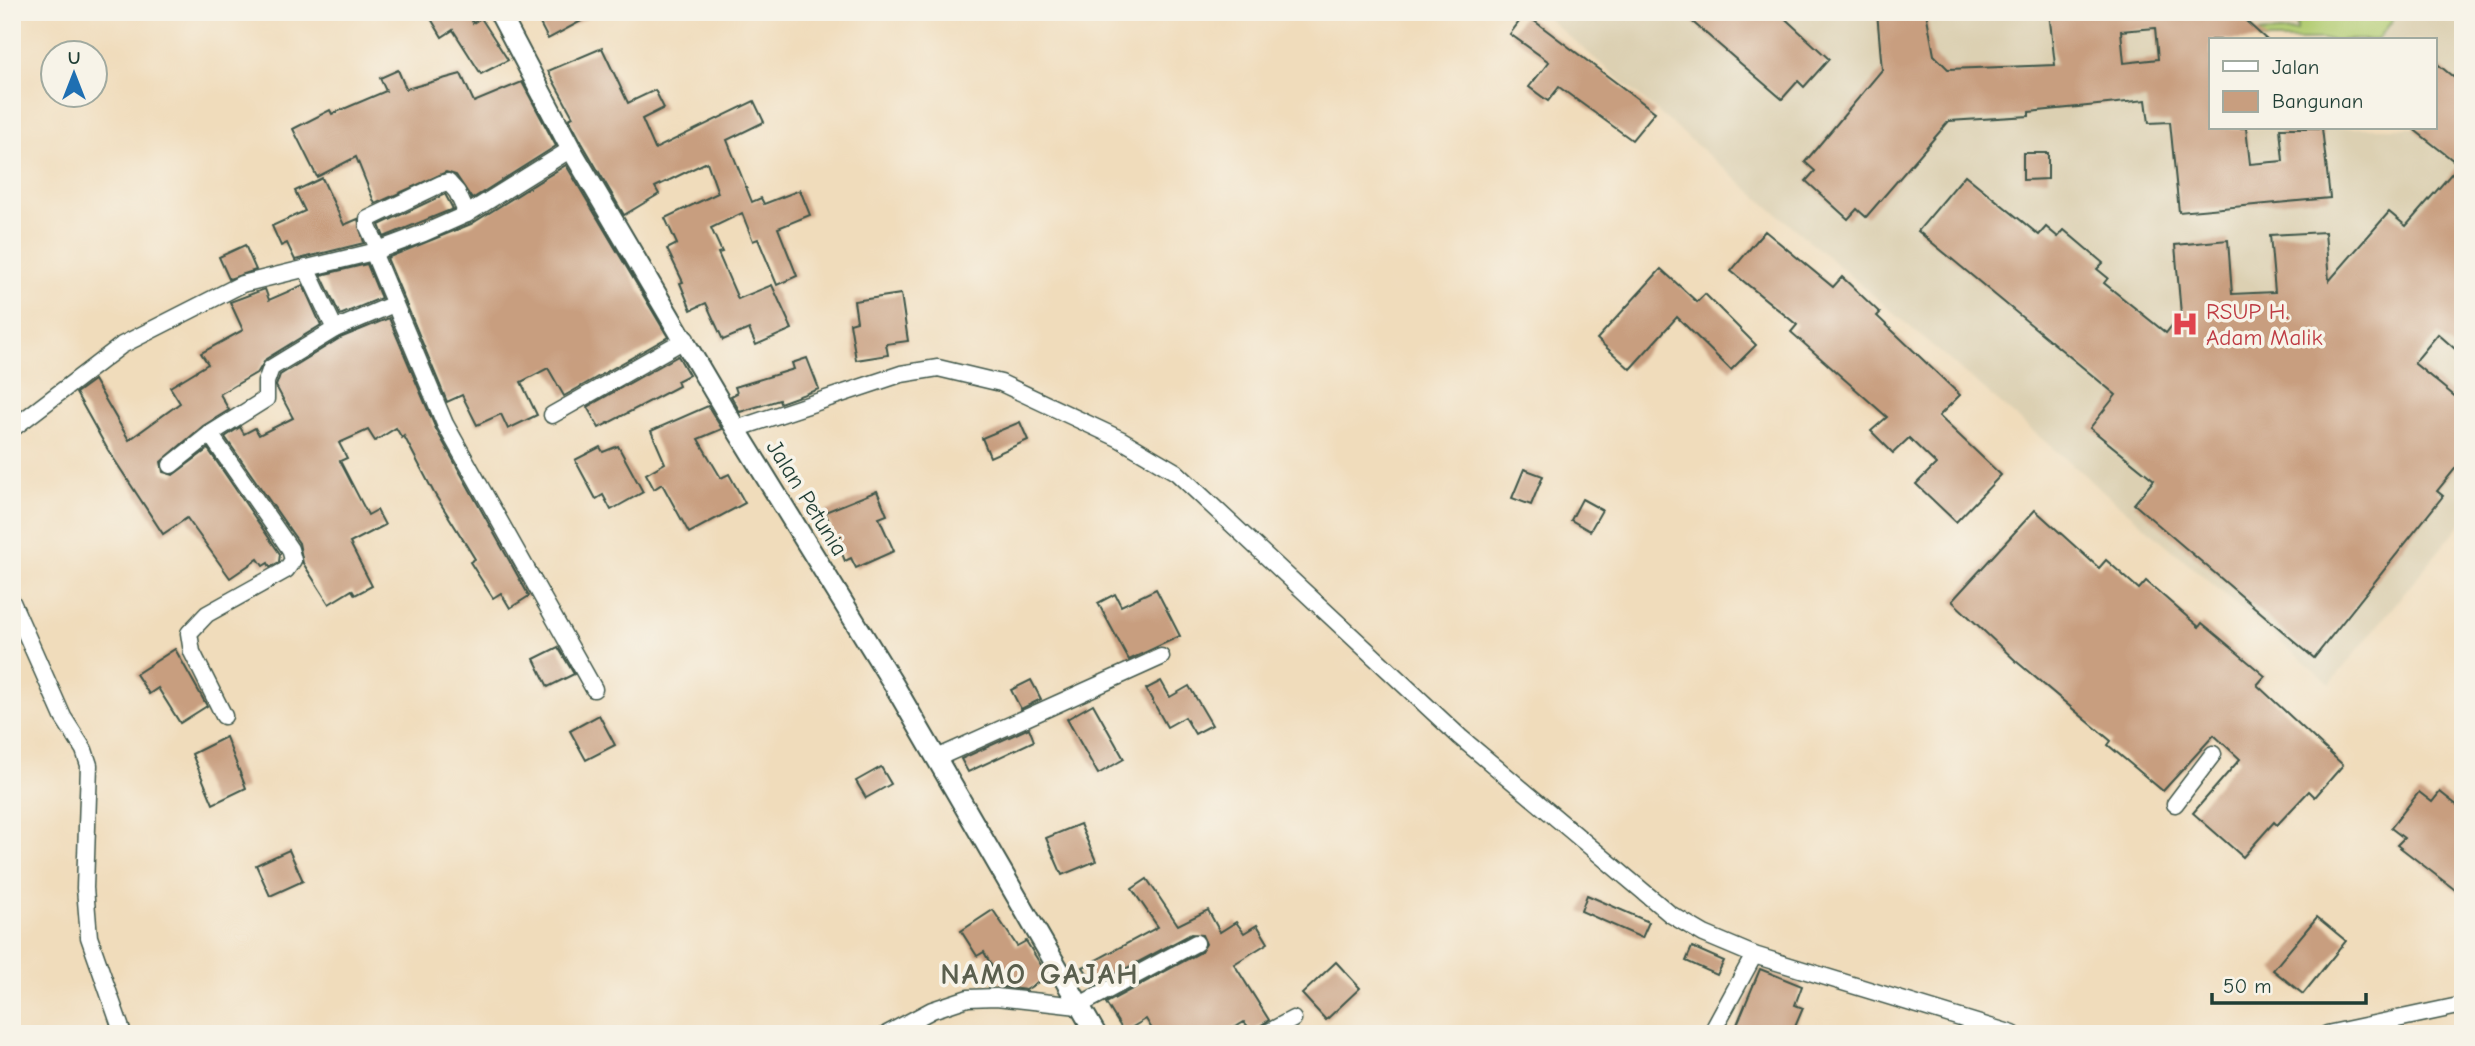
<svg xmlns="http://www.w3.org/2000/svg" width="2475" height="1046" font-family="'Comic Neue',sans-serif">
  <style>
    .built { fill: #dcd0b2; fill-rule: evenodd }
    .green { fill: #b2cc72; stroke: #688453; stroke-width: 2 }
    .building { fill: #c89e7f; fill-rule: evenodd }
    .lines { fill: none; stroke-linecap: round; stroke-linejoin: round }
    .minor-casing { stroke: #3e5548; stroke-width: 19 }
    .tertiary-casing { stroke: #3e5548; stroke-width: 23 }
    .minor { stroke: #fff; stroke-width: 16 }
    .tertiary { stroke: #fff; stroke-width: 19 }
    .labels { text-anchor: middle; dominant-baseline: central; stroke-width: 7; stroke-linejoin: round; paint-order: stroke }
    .health-label { font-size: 23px; fill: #be3a42; stroke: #f7f3e8; text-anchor: start }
    .street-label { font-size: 23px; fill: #1f3d34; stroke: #f7f3e8 }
    .district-label { font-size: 30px; font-weight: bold; letter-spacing: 2px; fill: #5a5f4e; stroke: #f7f3e8 }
  </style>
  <rect width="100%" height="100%" fill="#f7f3e8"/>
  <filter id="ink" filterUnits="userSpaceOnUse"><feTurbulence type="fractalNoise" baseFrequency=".0143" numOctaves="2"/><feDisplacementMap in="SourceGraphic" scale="14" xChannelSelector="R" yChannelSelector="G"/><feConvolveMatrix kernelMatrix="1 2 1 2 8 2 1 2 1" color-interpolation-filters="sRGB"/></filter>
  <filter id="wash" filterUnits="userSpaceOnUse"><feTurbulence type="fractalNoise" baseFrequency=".00686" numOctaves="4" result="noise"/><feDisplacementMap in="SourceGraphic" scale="28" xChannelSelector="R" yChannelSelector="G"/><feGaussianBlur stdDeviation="1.57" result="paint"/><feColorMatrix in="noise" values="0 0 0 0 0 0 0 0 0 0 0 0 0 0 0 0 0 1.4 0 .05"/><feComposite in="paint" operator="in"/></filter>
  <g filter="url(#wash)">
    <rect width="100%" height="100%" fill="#f0dcbb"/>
    <path class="built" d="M1540 12H2463V521L2330 684ZM2211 40H2435V128H2211Z"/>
    <polygon class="green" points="2297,12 2383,12 2393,20 2377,40 2259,40 2259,33 2297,31"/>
    <g id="blocks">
      <g class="building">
        <polygon points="427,12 483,12 471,19 473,23 481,18 508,60 481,74 453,30 442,37"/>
        <polygon points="534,12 598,12 548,39"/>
        <polygon points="1681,12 1778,12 1829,59 1804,87 1798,81 1782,99"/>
        <path d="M1877 12H1926L1934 55 1948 69 2055 65 2049 12H2236L2267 40H2211V128H2246L2250 164 2283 161 2280 128H2322L2330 198 2179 212 2170 122 2149 123 2146 100 2029 112V116L1949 121 1866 217 1857 209 1848 219 1806 181 1815 171 1805 162 1882 70ZM2155 28 2158 59 2124 63 2121 31Z"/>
        <polygon points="1525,14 1655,112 1632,140 1559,87 1548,101 1529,87 1549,62 1510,34"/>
        <polygon points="602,48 628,103 655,90 664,108 642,119 655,149 754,101 764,122 727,140 752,202 761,198 764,204 800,190 810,215 778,228 797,276 777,285 758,239 753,241 742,213 711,228 722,252 718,253 738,299 772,285 792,329 756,345 749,329 723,340 706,303 691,310 680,283 683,282 667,249 677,244 665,218 718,193 707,162 655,187 659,194 624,215 582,143 569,119 573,117 548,71"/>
        <polygon points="2435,62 2463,85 2463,356 2438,334 2414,363 2463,403 2463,459 2437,491 2443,496 2314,658 2134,504 2154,480 2090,428 2116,395 1918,231 1965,175 2039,235 2046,227 2058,237 2064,230 2103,263 2097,269 2108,278 2104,283 2166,333 2181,314 2175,245 2228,240 2232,294 2275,292 2270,235 2325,232 2329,281 2389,212 2406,226 2459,165 2412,128 2435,128"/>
        <polygon points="398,70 406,89 461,74 474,102 522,82 556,146 472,199 456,175 446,172 375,204 356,157 317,177 293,129 330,110 332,114 386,91 380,78"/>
        <polygon points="2023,153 2048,153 2048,179 2023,180"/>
        <polygon points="566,165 668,337 564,396 548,368 521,382 537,415 508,429 501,414 477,425 462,395 447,402 387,258 471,224"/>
        <polygon points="322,178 344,225 358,219 364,243 295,260 287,243 281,246 272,226 305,211 295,191"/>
        <polygon points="445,194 453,209 384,237 379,225"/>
        <polygon points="1765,231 1833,287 1842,277 1880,313 1877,316 1960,395 1939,416 2001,475 1956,522 1916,484 1936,464 1909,438 1893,453 1871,431 1887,417 1791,332 1797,325 1731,271"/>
        <polygon points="245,245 256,270 229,279 219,257"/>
        <polygon points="367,264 381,298 340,315 321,275"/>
        <polygon points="1661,269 1697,302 1705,294 1756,345 1731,370 1677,317 1630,369 1597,339"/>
        <polygon points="303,285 321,325 266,359 258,372 220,394 229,410 203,426 161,462 163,472 173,475 208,449 280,554 279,562 270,567 268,563 263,566 258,559 230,578 187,518 163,534 108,450 76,393 94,380 129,440 180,403 170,387 208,364 201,353 243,330 230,302 265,289 269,300"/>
        <polygon points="901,294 908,341 886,344 888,355 856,360 850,323 857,321 854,301"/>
        <polygon points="389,318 436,429 529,596 510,608 501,593 493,598 470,562 475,559 434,493 404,436 402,438 396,428 375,441 368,430 339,443 347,458 340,461 368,515 377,510 385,525 350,543 372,586 355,595 352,590 329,604 303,563 299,543 225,437 240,427 244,434 255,428 259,435 293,418 276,386 280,375 340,338"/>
        <polygon points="678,356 689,375 677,381 679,386 599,428 587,407"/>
        <polygon points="807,358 819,389 780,403 779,400 740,412 731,396 737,393 735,387 794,369 792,363"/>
        <polygon points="708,406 722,429 698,439 721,478 729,474 745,503 689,533 662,484 654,489 646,474 665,463 651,431"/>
        <polygon points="1020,422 1028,440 990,457 982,438"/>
        <polygon points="618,446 643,492 611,510 603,495 596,499 575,460 600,447 603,452"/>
        <polygon points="1524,469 1543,476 1531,505 1512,498"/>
        <polygon points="877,491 887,515 879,518 894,551 856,568 851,558 845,561 825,512"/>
        <polygon points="1582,499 1602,510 1590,531 1571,520"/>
        <polygon points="2035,510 2099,568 2106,560 2139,589 2146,581 2199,627 2202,623 2265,676 2257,685 2343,765 2315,797 2309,791 2277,825 2274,822 2243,857 2193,813 2240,759 2214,735 2163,791 2108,745 2111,741 2017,662 1952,601"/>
        <polygon points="1156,589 1180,636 1129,660 1098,603 1115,594 1121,606"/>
        <polygon points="558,647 574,674 548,687 534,659"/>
        <polygon points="175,649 207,706 180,723 158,688 149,694 136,674"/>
        <polygon points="1031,680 1041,699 1021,709 1011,690"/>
        <polygon points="1161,681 1170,697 1189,686 1212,725 1195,734 1185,717 1167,727 1146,689"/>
        <polygon points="1093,704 1124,759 1098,774 1067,719"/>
        <polygon points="599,715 615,745 586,760 570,731"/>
        <polygon points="1029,728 1034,741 968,772 961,759"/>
        <polygon points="226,737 246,788 213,804 192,754"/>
        <polygon points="881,767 891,784 866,798 856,781"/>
        <polygon points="2419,792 2432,802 2440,792 2463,810 2463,896 2397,845 2404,838 2391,828"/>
        <polygon points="1080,824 1096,861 1062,875 1046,838"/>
        <polygon points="289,850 303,881 270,896 256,865"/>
        <polygon points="1147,879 1178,925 1208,910 1220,932 1236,922 1244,933 1257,925 1268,943 1234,964 1269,1020 1257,1028 1255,1034 1244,1022 1224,1034 1155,1034 1146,1019 1124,1032 1106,1003 1201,952 1206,944 1202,935 1191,934 1095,985 1083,967 1158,927 1132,889"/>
        <polygon points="1587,895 1649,922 1642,938 1581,911"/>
        <polygon points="993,910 1017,946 1026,941 1048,976 1026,990 1003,987 984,952 977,956 961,931"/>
        <polygon points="2317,917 2346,941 2303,994 2273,970"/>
        <polygon points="1692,947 1724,961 1717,975 1686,961"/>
        <polygon points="1336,962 1360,988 1326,1020 1302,994"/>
        <polygon points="1760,969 1802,986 1795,1005 1803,1008 1792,1034 1733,1034"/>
      </g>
    </g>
  </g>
  <g filter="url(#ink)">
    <use href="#blocks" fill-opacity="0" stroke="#3e5548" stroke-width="2"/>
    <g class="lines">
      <defs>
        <g id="minor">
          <polyline points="379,250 368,227 368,219 441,184 448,182 457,192 467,214"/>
          <polyline points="373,252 445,424 594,689"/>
          <polyline points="335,329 394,304"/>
          <polyline points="552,415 686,339"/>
          <polyline points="12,429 122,345 242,284 373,252 424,233 467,214 571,149"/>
          <polyline points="736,429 901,374 938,368 1001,383 1120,439 1176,472 1460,737 1670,914 1704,934 1754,955 2013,1034"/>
          <polyline points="171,465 210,434"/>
          <polyline points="12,602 63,717 84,750 89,765 85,888 89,937 123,1034"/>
          <polyline points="224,716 192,652 189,633 207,614 286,570 293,560 290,549 210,434 266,399 266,382 271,368 335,329 306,268"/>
          <polyline points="937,758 1161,657"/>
          <polyline points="2175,804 2213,754"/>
          <polyline points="887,1034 932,1010 968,998 996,997 1078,1006 1196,943"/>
          <polyline points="1265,1034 1293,1019"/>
          <polyline points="1711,1034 1754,955"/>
          <polyline points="2327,1034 2463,1005"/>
        </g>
        <polyline id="tertiary" points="499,12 571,149 736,429 894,685 1096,1034"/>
      </defs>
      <use href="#minor" class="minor-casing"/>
      <use href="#tertiary" class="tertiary-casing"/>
      <use href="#minor" class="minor"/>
      <use href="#tertiary" class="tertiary"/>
    </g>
  </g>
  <defs>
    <symbol id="hospital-bare" viewBox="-9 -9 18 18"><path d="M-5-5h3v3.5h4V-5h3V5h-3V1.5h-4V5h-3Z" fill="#e0444e" stroke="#f7f3e8" stroke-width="2.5" paint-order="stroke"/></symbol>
  </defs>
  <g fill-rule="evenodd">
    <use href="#hospital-bare" x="2166" y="305" width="38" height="38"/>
  </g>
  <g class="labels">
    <g class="health-label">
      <text x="2206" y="311">RSUP H.<tspan x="2206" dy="26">Adam Malik</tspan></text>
    </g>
    <g class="street-label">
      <text transform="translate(807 498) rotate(58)">Jalan Petunia</text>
    </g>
    <g class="district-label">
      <text x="1040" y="974">NAMO GAJAH</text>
    </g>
  </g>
  <rect width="2475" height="1046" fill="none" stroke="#f7f3e8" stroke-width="42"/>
  <rect x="2209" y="38" width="228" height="91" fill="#f7f3e8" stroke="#a1aaa0" stroke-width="2"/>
  <rect x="2223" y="61" width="35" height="10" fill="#ffffff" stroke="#a1aaa0" stroke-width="2"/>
  <text x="2272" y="74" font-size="21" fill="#1f3d34">Jalan</text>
  <rect x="2223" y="91" width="35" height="21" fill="#c89e7f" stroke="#a1aaa0" stroke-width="2"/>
  <text x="2272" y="108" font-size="21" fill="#1f3d34">Bangunan</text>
  <g transform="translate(74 74)"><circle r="33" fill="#f7f3e8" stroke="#a1aaa0" stroke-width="2"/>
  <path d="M0-5L12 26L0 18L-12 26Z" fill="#1f6fb2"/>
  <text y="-10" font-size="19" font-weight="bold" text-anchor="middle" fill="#1f3d34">U</text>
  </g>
  <path d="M2212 993v10h154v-10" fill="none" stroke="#1f3d34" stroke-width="3.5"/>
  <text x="2223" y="993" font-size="21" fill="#1f3d34" stroke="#f7f3e8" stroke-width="5" paint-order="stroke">50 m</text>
</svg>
